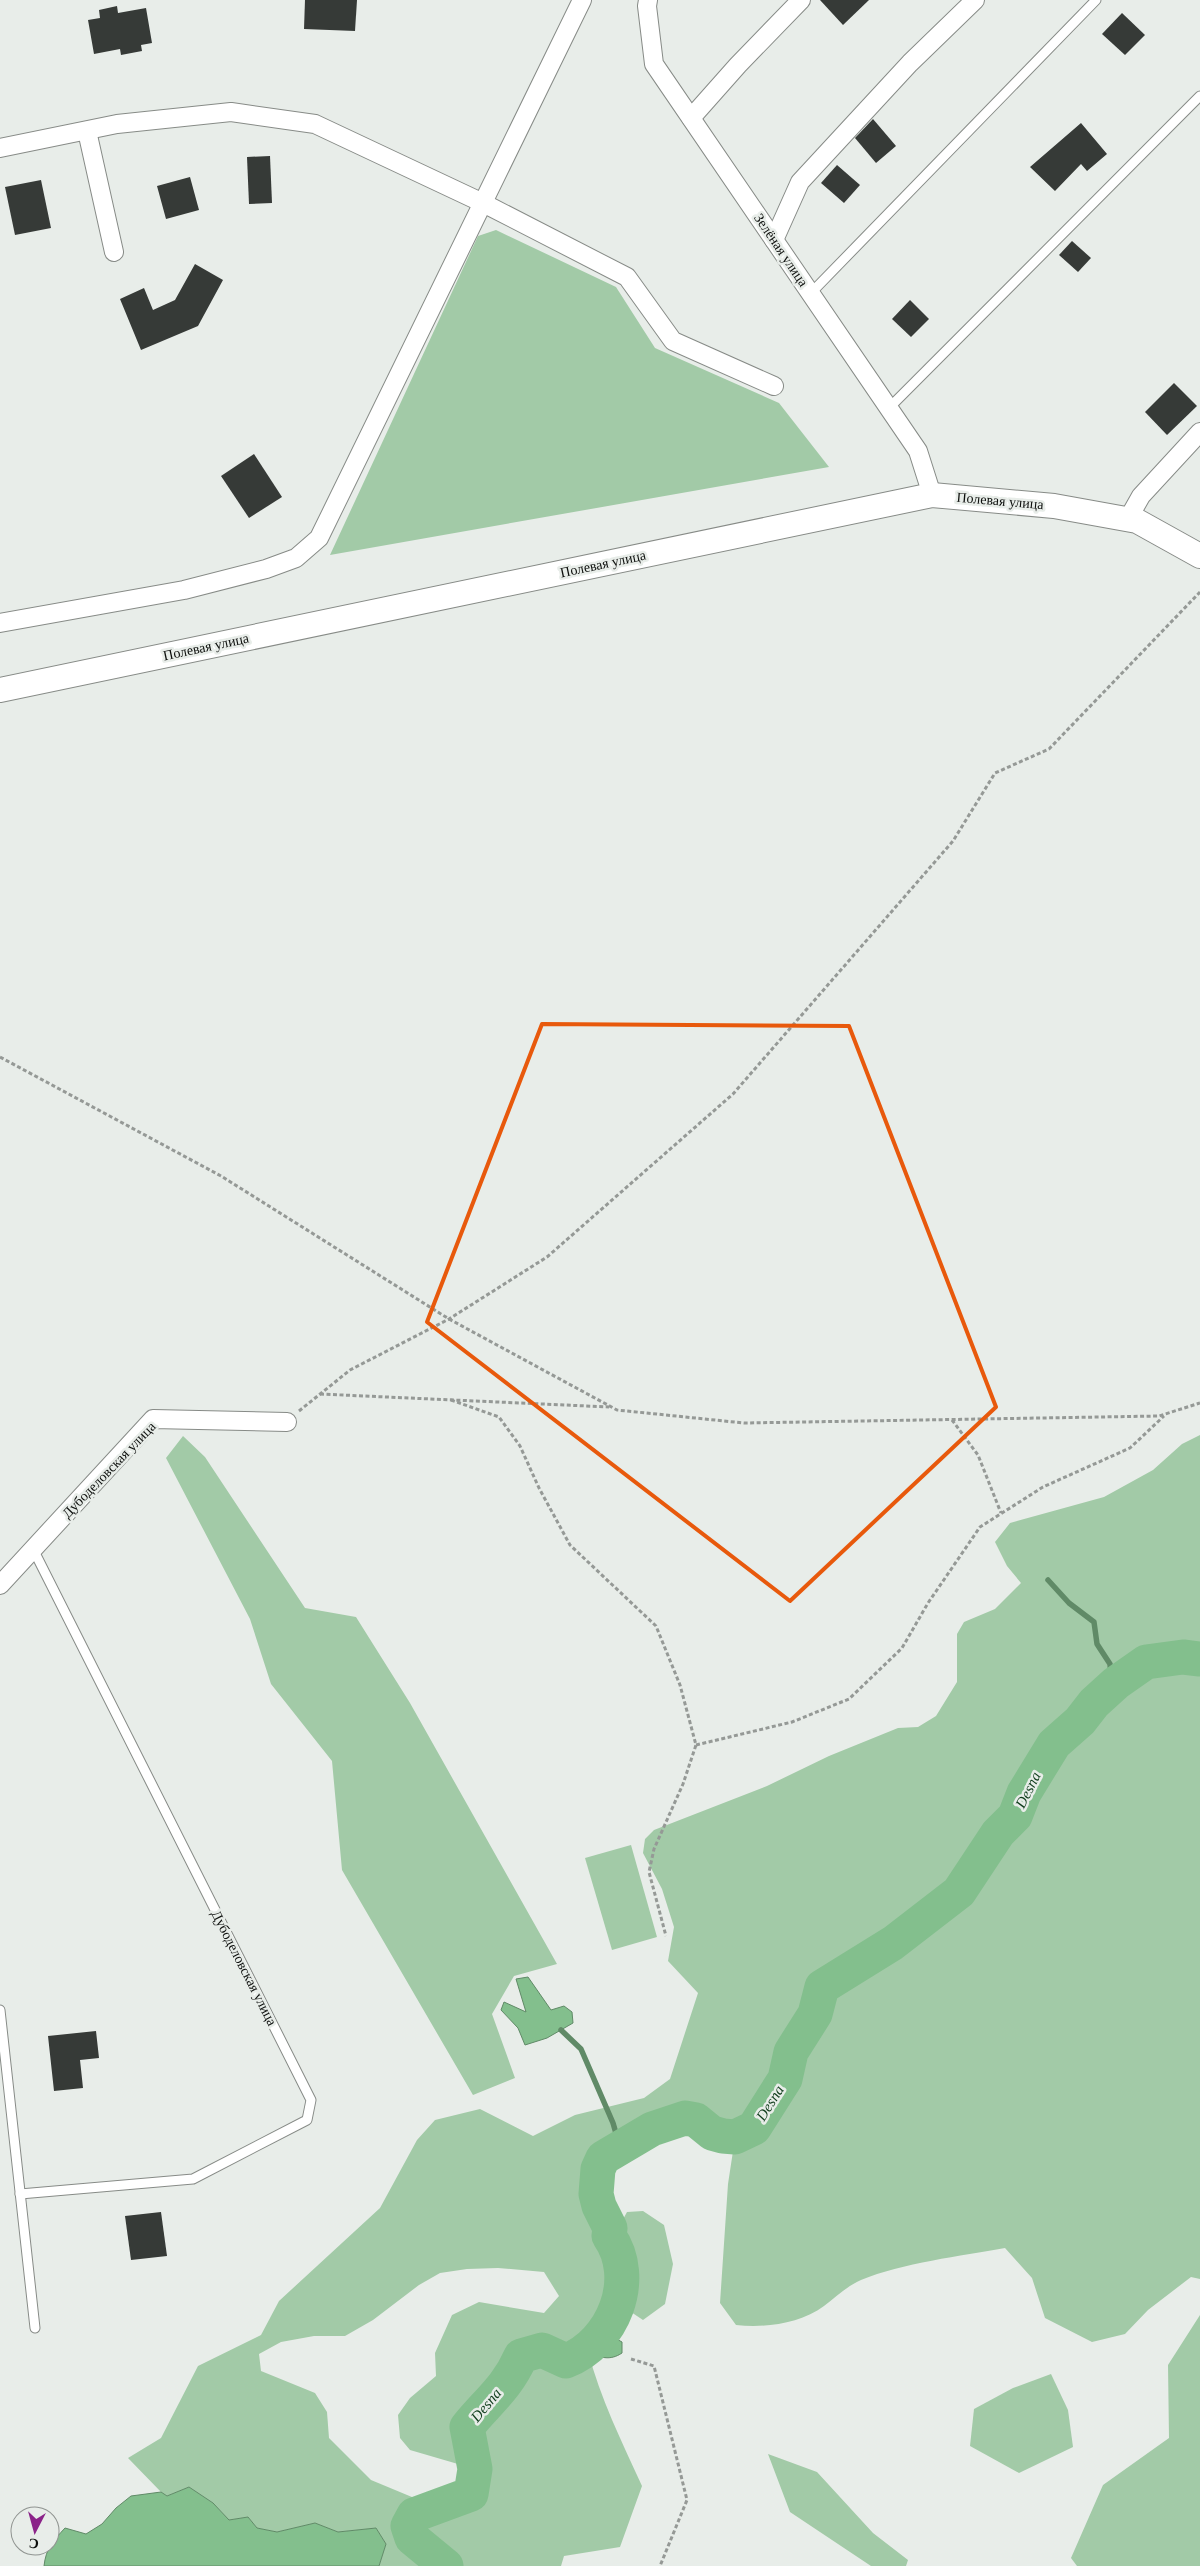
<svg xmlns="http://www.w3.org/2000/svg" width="1200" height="2566" font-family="'Times New Roman',serif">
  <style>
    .green { fill: #a2caa7; fill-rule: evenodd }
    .water { fill: #83bf8d; stroke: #608a67 }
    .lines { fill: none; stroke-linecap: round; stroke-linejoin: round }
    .stream { stroke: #608a67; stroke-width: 5.5 }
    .river { stroke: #83bf8d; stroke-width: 35 }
    .building { fill: #363a37 }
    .lane-casing { stroke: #878b87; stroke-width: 11 }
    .street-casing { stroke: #878b87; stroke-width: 20 }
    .secondary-casing { stroke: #878b87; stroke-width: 26 }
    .path { stroke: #959996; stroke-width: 3; stroke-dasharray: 4 2.5; stroke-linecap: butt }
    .lane { stroke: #fff; stroke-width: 9 }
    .street { stroke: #fff; stroke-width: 18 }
    .secondary { stroke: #fff; stroke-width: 24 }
    .marked { fill: none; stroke: #e8590c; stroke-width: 4; stroke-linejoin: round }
    .labels { text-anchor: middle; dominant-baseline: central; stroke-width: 5; stroke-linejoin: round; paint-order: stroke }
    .street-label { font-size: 14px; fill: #0d0f0d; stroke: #e8ede9 }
    .water-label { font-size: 15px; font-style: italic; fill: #103d1c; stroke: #e8ede9 }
  </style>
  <rect width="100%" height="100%" fill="#e8ede9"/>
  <g class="green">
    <polygon points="496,230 616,287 655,348 779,403 829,467 330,555 478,236"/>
    <path d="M1200 1435V2279L1191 2277 1148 2310 1125 2334 1092 2342 1045 2318 1032 2278 1005 2248C961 2256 902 2263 861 2280 847 2286 836 2297 824 2306 800 2324 765 2328 736 2325L720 2303 728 2184 735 2138C728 2137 719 2136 713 2133 703 2128 698 2119 686 2119 672 2118 609 2148 602 2160 596 2169 595 2183 596 2193 597 2209 612 2221 609 2236 621 2254 626 2289 617 2310 610 2326 599 2339 588 2351 600 2398 622 2442 642 2486L620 2547 564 2556 561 2566H379L386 2544 376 2528 338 2532 315 2523 277 2532 257 2528 248 2517 229 2520 213 2503 189 2487 167 2496 161 2492 128 2458 161 2438 198 2366 261 2335 279 2301 380 2208 417 2140 435 2120 480 2109 533 2136 575 2115 644 2098 670 2079 698 1993 668 1961 674 1927 662 1889 643 1853 645 1839 654 1830 767 1786 829 1756 898 1728 918 1727 936 1716 957 1682V1634L964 1622 995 1609 1021 1583 1007 1566 995 1542 1010 1523 1104 1497 1153 1470 1182 1444ZM498 2268 544 2272 559 2296 544 2313 479 2302 452 2315 435 2353 436 2376 410 2398 398 2415 400 2438 410 2450 475 2469 471 2495 436 2507 371 2480 329 2438 327 2412 315 2393 261 2371 259 2354 281 2342 314 2336H345L373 2320 419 2285 440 2273 467 2269Z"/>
    <polygon points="183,1436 205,1457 305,1608 356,1617 410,1703 557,1964 514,1976 492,2014 515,2078 473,2095 342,1870 332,1761 271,1684 250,1619 166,1458"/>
    <polygon points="631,1845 657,1937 612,1950 585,1858"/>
    <polygon points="643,2211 664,2225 673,2264 665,2304 643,2320 628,2310 629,2260 615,2234 627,2212"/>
    <polygon points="1200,2315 1200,2566 1077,2566 1071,2558 1103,2485 1169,2438 1168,2365"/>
    <polygon points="1051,2374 1068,2410 1073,2447 1019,2473 970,2446 974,2409 1013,2388"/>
    <polygon points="768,2454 817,2472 873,2533 908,2560 906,2566 871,2566 790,2512"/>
  </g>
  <g class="water">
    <polygon points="528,1977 551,2010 564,2006 572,2012 573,2023 547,2038 525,2045 518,2028 501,2010 504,2002 526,2012 516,1979"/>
    <path d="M604 2332 622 2342V2353C610 2361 600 2358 587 2351Z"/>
    <path d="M189 2487 213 2503 229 2520 248 2517 257 2528 277 2532 315 2523 338 2532 376 2528 386 2544 379 2566H44C46 2548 53 2541 65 2528L86 2534 102 2524 116 2508 131 2496 161 2492 167 2496Z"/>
  </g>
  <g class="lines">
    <g class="stream">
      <polyline points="1048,1580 1069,1603 1094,1622 1097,1644 1110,1664 1112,1688"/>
      <polyline points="561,2030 581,2049 613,2123 620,2147"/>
    </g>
    <path class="river" d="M446 2566 412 2538 408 2526 414 2515 471 2494 475 2469 467 2427C488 2401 507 2388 521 2356L542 2350 566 2361C613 2343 639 2279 609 2236L610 2228 599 2206 596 2194 598 2169 603 2158 652 2129 685 2118 696 2120 712 2133 723 2136 735 2137 754 2128 785 2079 791 2052 815 2014 822 1987 893 1943 959 1892 998 1833 1015 1816 1024 1793 1054 1744 1080 1721 1094 1703 1116 1683 1146 1662 1183 1657 1200 1659"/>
  </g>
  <g class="building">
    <polygon points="305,0 357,0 355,31 304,29"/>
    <polygon points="820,0 869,0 843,25"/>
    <polygon points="117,6 118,13 146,8 152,43 141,45 142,51 121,55 120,49 94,54 88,20 100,18 99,10"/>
    <polygon points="1122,13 1145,35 1125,55 1102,34"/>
    <polygon points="873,119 896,146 876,163 855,138"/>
    <polygon points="1081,123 1107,154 1087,171 1081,164 1055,191 1030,167"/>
    <polygon points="270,156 272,203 249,204 247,157"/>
    <polygon points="837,165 860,185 844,203 821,183"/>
    <polygon points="190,177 199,210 166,219 157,186"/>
    <polygon points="41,180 51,228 15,235 5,187"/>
    <polygon points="1072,241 1091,258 1078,272 1059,255"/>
    <polygon points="195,264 223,280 198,326 141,350 120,299 144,288 153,310 175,300"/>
    <polygon points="910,300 929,319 911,337 892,319"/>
    <polygon points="1174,383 1197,406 1167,435 1145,412"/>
    <polygon points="254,454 282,497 249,518 221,476"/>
    <polygon points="96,2031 99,2058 80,2060 83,2088 54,2091 48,2036"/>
    <polygon points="161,2212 167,2256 131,2260 125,2216"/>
  </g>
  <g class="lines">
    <defs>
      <g id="lane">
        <polyline points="811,293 1096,0"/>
        <polyline points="890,407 1200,96"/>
        <polyline points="0,2010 35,2328"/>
        <polyline points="20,2194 193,2179 307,2120 311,2100 33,1549"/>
      </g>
      <g id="street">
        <polyline points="648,0 647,6 654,64 918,451 932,495"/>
        <polyline points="691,118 738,65 801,0"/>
        <polyline points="87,131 114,252"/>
        <polyline points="0,148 117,124 231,112 315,124 483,203 627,277 673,341 774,386"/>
        <polyline points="774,240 800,182 910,63 975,0"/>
        <polyline points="1128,519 1141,496 1200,432"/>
        <polyline points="0,623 184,590 266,569 296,558 319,538 582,0"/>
        <polyline points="0,1585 153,1419 287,1422"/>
      </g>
      <polyline id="secondary" points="0,690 932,495 1054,506 1137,521 1200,556"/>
    </defs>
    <use href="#lane" class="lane-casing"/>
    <use href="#street" class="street-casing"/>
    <use href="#secondary" class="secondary-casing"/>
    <g class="path">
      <polyline points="0,1057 221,1176 449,1319 617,1410 744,1423 1159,1416 1200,1403"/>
      <polyline points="320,1394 609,1407"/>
      <polyline points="451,1400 499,1417 520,1446 539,1488 570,1545 656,1626 680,1685 696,1745 683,1784 654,1849 649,1872 666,1936"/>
      <polyline points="299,1411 350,1370 449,1319 547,1257 733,1094 953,841 995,773 1049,749 1200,592"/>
      <polyline points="952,1420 978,1455 1001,1513"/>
      <polyline points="696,1745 792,1722 849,1699 902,1648 928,1603 980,1527 1043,1487 1130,1448 1164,1416"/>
      <polyline points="631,2359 654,2366 687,2500 660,2566"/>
    </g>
    <use href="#lane" class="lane"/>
    <use href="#street" class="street"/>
    <use href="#secondary" class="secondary"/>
  </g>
  <path class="marked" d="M542 1024 849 1026 996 1407 790 1601 427 1322Z"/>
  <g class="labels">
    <g class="street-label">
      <text transform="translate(781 250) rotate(56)">Зелёная улица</text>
      <text transform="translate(1000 501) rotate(5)">Полевая улица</text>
      <text transform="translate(603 564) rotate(-12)">Полевая улица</text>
      <text transform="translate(206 647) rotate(-12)">Полевая улица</text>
      <text transform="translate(109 1470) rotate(-46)">Дубоделовская улица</text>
      <text transform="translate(244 1968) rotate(63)">Дубоделовская улица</text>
    </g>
    <g class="water-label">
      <text transform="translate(1028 1790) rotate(-63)">Desna</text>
      <text transform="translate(770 2103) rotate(-58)">Desna</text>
      <text transform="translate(486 2405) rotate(-50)">Desna</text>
    </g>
  </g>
  <g transform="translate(35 2531) rotate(186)"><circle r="24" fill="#e8ede9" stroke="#909491"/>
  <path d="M0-4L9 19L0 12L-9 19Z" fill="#8b2389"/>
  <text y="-8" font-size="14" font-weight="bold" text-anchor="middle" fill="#0d0f0d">С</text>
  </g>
</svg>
